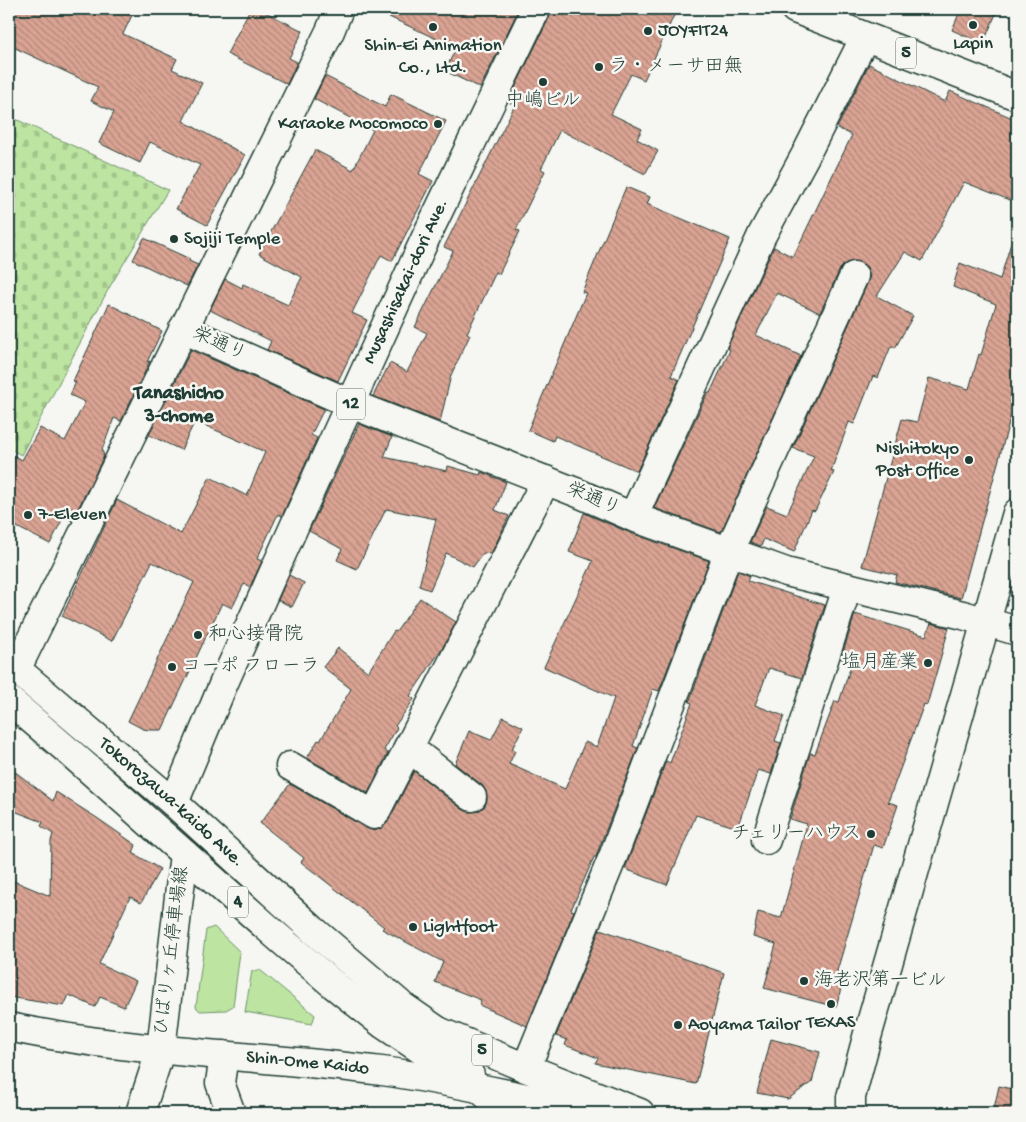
<svg xmlns="http://www.w3.org/2000/svg" width="1026" height="1122" font-family="'Gochi Hand','Klee One',sans-serif">
  <style>
    .green { fill: #bde5a1; stroke: #6e916a }
    .cemetery { fill: url(#cemetery-stones); stroke: #6e916a }
    .building { fill: url(#building-back-hatch); stroke: #1f3d34 }
    .lines { fill: none; stroke-linecap: round; stroke-linejoin: round }
    .minor-casing { stroke: #1f3d34; stroke-width: 31 }
    .major-casing { stroke: #1f3d34; stroke-width: 31 }
    .minor { stroke: #f6f6f2; stroke-width: 28 }
    .major { stroke: #f6f6f2; stroke-width: 28 }
    .poi-dot { fill: #1f3d34; stroke: #f6f6f2; stroke-width: 2 }
    .labels { text-anchor: middle; dominant-baseline: central; stroke-width: 5; stroke-linejoin: round; paint-order: stroke }
    .shield { fill: #f6f6f2; stroke: #60746d; stroke-width: 1 }
    .shield-label { font-size: 18px; font-weight: bold; fill: #1f3d34 }
    .poi-label { font-size: 19px; fill: #1f3d34; stroke: #f6f6f2; text-anchor: start }
    .street-label { font-size: 19px; fill: #1f3d34; stroke: #f6f6f2 }
    .neighbourhood-label { font-size: 20px; font-weight: bold; fill: #1f3d34; stroke: #f6f6f2 }
  </style>
  <defs>
    <pattern id="cemetery-stones" width="16" height="16" patternUnits="userSpaceOnUse" patternTransform="scale(1.25)"><rect width="16" height="16" fill="#bde5a1"/><path d="M2 7V4a2 2 0 0 1 4 0v3zM10 15v-3a2 2 0 0 1 4 0v3z" fill="#a2c58b"/></pattern>
    <pattern id="building-back-hatch" width="6" height="6" patternUnits="userSpaceOnUse" patternTransform="scale(1.25)"><rect width="6" height="6" fill="#daa393"/><path d="M-1 5l2 2M0 0l6 6M5-1l2 2" fill="none" stroke="#b08679"/></pattern>
  </defs>
  <rect width="100%" height="100%" fill="#f6f6f2"/>
  <filter id="ink" filterUnits="userSpaceOnUse"><feTurbulence type="fractalNoise" baseFrequency=".02" numOctaves="2"/><feDisplacementMap in="SourceGraphic" scale="10" xChannelSelector="R" yChannelSelector="G"/><feConvolveMatrix kernelMatrix="1 2 1 2 8 2 1 2 1" color-interpolation-filters="sRGB"/></filter>
  <g filter="url(#ink)">
    <g class="green">
      <polygon points="214,927 240,952 233,1006 226,1010 200,1011 196,1007 206,930"/>
      <polygon points="260,970 315,1015 312,1024 245,1012 252,971"/>
    </g>
    <polygon class="cemetery" points="9,116 168,190 109,288 21,455 9,448"/>
    <g class="building">
      <polygon points="16,9 135,9 123,34 177,59 172,69 202,83 183,121 245,155 207,225 176,209 200,165 150,142 140,163 99,143 114,112 91,101 98,87 9,45 9,23"/>
      <polygon points="250,9 259,9 303,31 289,58 297,62 287,84 227,54"/>
      <polygon points="372,9 519,9 480,88 445,71 456,48"/>
      <polygon points="551,9 677,9 644,80 631,74 611,114 642,129 637,139 658,151 645,174 560,130 541,169 545,171 516,230 520,231 499,274 496,272 467,333 470,335 451,375 440,422 373,396 390,363 407,372 427,333 415,327 453,251 444,247 515,105 508,102 550,16"/>
      <polygon points="961,9 998,9 983,44 952,30"/>
      <polygon points="869,64 945,102 950,91 1017,120 1017,203 964,182 922,261 905,252 877,296 913,316 895,348 891,346 878,378 873,376 854,424 849,422 831,471 834,472 815,511 812,510 794,552 764,539 761,546 750,542 767,506 787,514 814,456 793,448 868,282 870,275 867,267 860,262 852,261 845,264 840,269 820,313 777,293 756,335 801,356 721,532 654,508 708,392 710,393 730,350 727,348 774,247 793,257 852,135 837,128"/>
      <polygon points="325,76 385,107 391,94 446,121 419,174 433,181 392,261 381,255 352,313 367,320 338,381 267,350 271,341 210,310 225,279 242,288 243,284 288,305 302,277 259,254 315,150 353,170 373,130 314,99"/>
      <polygon points="626,187 650,197 647,204 730,239 671,376 679,380 637,471 555,436 553,441 528,430 586,293 582,292"/>
      <polygon points="144,238 190,259 189,261 198,265 187,286 133,260"/>
      <polygon points="1012,240 1017,241 1017,393 961,598 895,582 897,575 862,566 902,419 917,422 929,378 969,389 979,354 981,355 996,304 953,287 960,263 1000,279"/>
      <polygon points="109,304 162,331 147,362 150,361 121,421 114,418 102,450 104,456 72,521 64,516 50,544 9,523 9,453 22,460 40,428 65,441 85,402 70,395 76,382 73,381"/>
      <polygon points="191,350 324,409 311,435 317,438 282,516 278,514 257,559 262,561 250,587 244,584 232,608 222,603 162,730 150,730 143,729 128,721 194,582 152,562 112,641 62,616 117,500 181,534 210,477 247,496 265,452 195,421 181,450 149,435"/>
      <polygon points="359,424 392,437 384,457 447,471 448,466 480,475 481,472 506,482 495,510 509,516 491,554 483,553 473,567 446,553 430,590 419,586 436,519 386,509 357,569 337,560 342,549 309,531"/>
      <polygon points="584,513 628,532 709,561 659,691 653,689 633,746 638,748 599,848 596,857 594,857 571,910 574,911 527,1026 479,1005 481,1000 435,982 443,962 382,929 384,927 301,862 304,858 260,823 290,784 366,828 374,831 382,828 388,822 414,771 462,809 470,812 478,811 485,806 487,800 486,791 482,785 455,764 469,731 491,740 503,717 523,727 512,749 515,751 509,764 565,789 585,742 597,747 614,698 544,667 593,561 569,552"/>
      <polygon points="738,571 750,576 748,581 825,605 802,678 769,668 755,705 784,716 775,741 781,743 771,774 758,770 738,828 696,815 667,885 625,869 666,761 670,763 692,703 689,702"/>
      <polygon points="289,575 304,583 292,607 278,600"/>
      <polygon points="420,598 456,622 443,647 410,696 414,699 395,726 397,728 384,750 388,753 368,793 307,758 318,740 320,741 351,689 323,667 338,648 368,672 394,631 396,632"/>
      <polygon points="855,614 926,636 931,623 949,628 927,705 924,704 888,802 898,805 883,848 874,845 837,971 845,973 836,1007 764,988 776,944 753,937 758,912 781,918 807,824 790,819 810,753 815,754 835,701 839,702 852,663 841,659"/>
      <polygon points="9,767 53,801 56,792 97,818 136,845 133,853 160,869 141,903 130,897 99,964 136,981 124,1007 100,997 95,1007 69,995 64,1006 9,997 9,879 50,896 51,841 53,834 41,826 43,822 9,809"/>
      <polygon points="600,929 724,973 696,1084 595,1063 598,1058 565,1045 567,1040 556,1036"/>
      <polygon points="771,1039 820,1052 812,1082 788,1099 757,1093"/>
      <polygon points="999,1086 1017,1090 1017,1113 993,1113"/>
    </g>
    <g class="lines">
      <defs>
        <g id="minor">
          <polyline points="183,329 351,404 578,493 633,517 786,572 963,615 1017,631"/>
          <polyline points="633,517 762,235 806,154 865,37"/>
          <polyline points="16,670 330,31 339,9"/>
          <polyline points="408,747 472,797"/>
          <polyline points="290,766 374,815 546,480"/>
          <polyline points="766,840 847,588"/>
          <polyline points="224,1055 220,1083 231,1113"/>
          <polyline points="526,1068 614,854 729,551 854,276"/>
          <polyline points="851,1113 851,1097 867,1037 1017,513"/>
        </g>
        <g id="major">
          <polyline points="795,9 1017,96"/>
          <path id="s1" d="M9 663 174 803 313 930 402 1006 438 1031 470 1075"/>
          <polyline points="9,700 73,755 279,938 334,985 383,1024 480,1089 507,1113"/>
          <path id="s2" d="M174 803 223 685 302 509 426 237 536 9"/>
          <path id="s3" d="M9 1027C131 1053 258 1055 382 1071 457 1081 531 1101 606 1113"/>
          <polyline points="438,1031 526,1068 640,1113"/>
          <polyline points="140,1113 161,1049 184,854"/>
        </g>
      </defs>
      <use href="#minor" class="minor-casing"/>
      <use href="#major" class="major-casing"/>
      <use href="#minor" class="minor"/>
      <use href="#major" class="major"/>
    </g>
  </g>
  <g class="poi-dot">
    <circle cx="973" cy="25" r="5"/>
    <circle cx="433" cy="27" r="5"/>
    <circle cx="648" cy="31" r="5"/>
    <circle cx="599" cy="67" r="5"/>
    <circle cx="543" cy="82" r="5"/>
    <circle cx="438" cy="124" r="5"/>
    <circle cx="174" cy="239" r="5"/>
    <circle cx="969" cy="460" r="5"/>
    <circle cx="28" cy="515" r="5"/>
    <circle cx="198" cy="635" r="5"/>
    <circle cx="928" cy="663" r="5"/>
    <circle cx="172" cy="667" r="5"/>
    <circle cx="871" cy="834" r="5"/>
    <circle cx="413" cy="927" r="5"/>
    <circle cx="804" cy="981" r="5"/>
    <circle cx="831" cy="1004" r="5"/>
    <circle cx="678" cy="1025" r="5"/>
  </g>
  <g class="labels">
    <g class="shield">
      <rect x="896" y="37.5" width="20" height="31" rx="4"/>
      <rect x="337" y="388.5" width="28" height="31" rx="4"/>
      <rect x="228" y="886.5" width="20" height="31" rx="4"/>
      <rect x="472" y="1034.5" width="20" height="31" rx="4"/>
    </g>
    <g class="shield-label">
      <text x="906" y="53">5</text>
      <text x="351" y="404">12</text>
      <text x="238" y="902">4</text>
      <text x="482" y="1050">5</text>
    </g>
    <g class="poi-label">
      <text x="658" y="31">JOYFIT24</text>
      <text x="973" y="44" text-anchor="middle">Lapin</text>
      <text x="433" y="46" text-anchor="middle">Shin-Ei Animation<tspan x="433" dy="22">Co., Ltd.</tspan></text>
      <text x="609" y="67">ラ・メーサ田無</text>
      <text x="543" y="101" text-anchor="middle">中嶋ビル</text>
      <text x="428" y="124" text-anchor="end">Karaoke Mocomoco</text>
      <text x="184" y="239">Sojiji Temple</text>
      <text x="959" y="449" text-anchor="end">Nishitokyo<tspan x="959" dy="22">Post Office</tspan></text>
      <text x="38" y="515">7-Eleven</text>
      <text x="208" y="635">和心接骨院</text>
      <text x="918" y="663" text-anchor="end">塩月産業</text>
      <text x="182" y="667">コーポ フローラ</text>
      <text x="861" y="834" text-anchor="end">チェリーハウス</text>
      <text x="423" y="927">Lightfoot</text>
      <text x="814" y="981">海老沢第一ビル</text>
      <text x="831" y="1023" text-anchor="middle">TEXAS</text>
      <text x="688" y="1025">Aoyama Tailor</text>
    </g>
    <g class="street-label">
      <text stroke="none"><textPath href="#s2" startOffset="571">Musashisakai-dori Ave.</textPath></text>
      <text transform="translate(219 345) rotate(24)">栄通り</text>
      <text transform="translate(593 500) rotate(23)">栄通り</text>
      <text stroke="none"><textPath href="#s1" startOffset="214">Tokorozawa-kaido Ave.</textPath></text>
      <text transform="translate(173 951) rotate(-83)">ひばりヶ丘停車場線</text>
      <text stroke="none"><textPath href="#s3" startOffset="301">Shin-Ome Kaido</textPath></text>
    </g>
    <g class="neighbourhood-label">
      <text x="179" y="394">Tanashicho<tspan x="179" dy="23">3-chome</tspan></text>
    </g>
  </g>
  <rect width="1026" height="1122" fill="none" stroke="#f6f6f2" stroke-width="30"/>
  <rect x="15" y="15" width="996" height="1092" fill="none" stroke="#1f3d34" stroke-width="2" filter="url(#ink)"/>
</svg>
